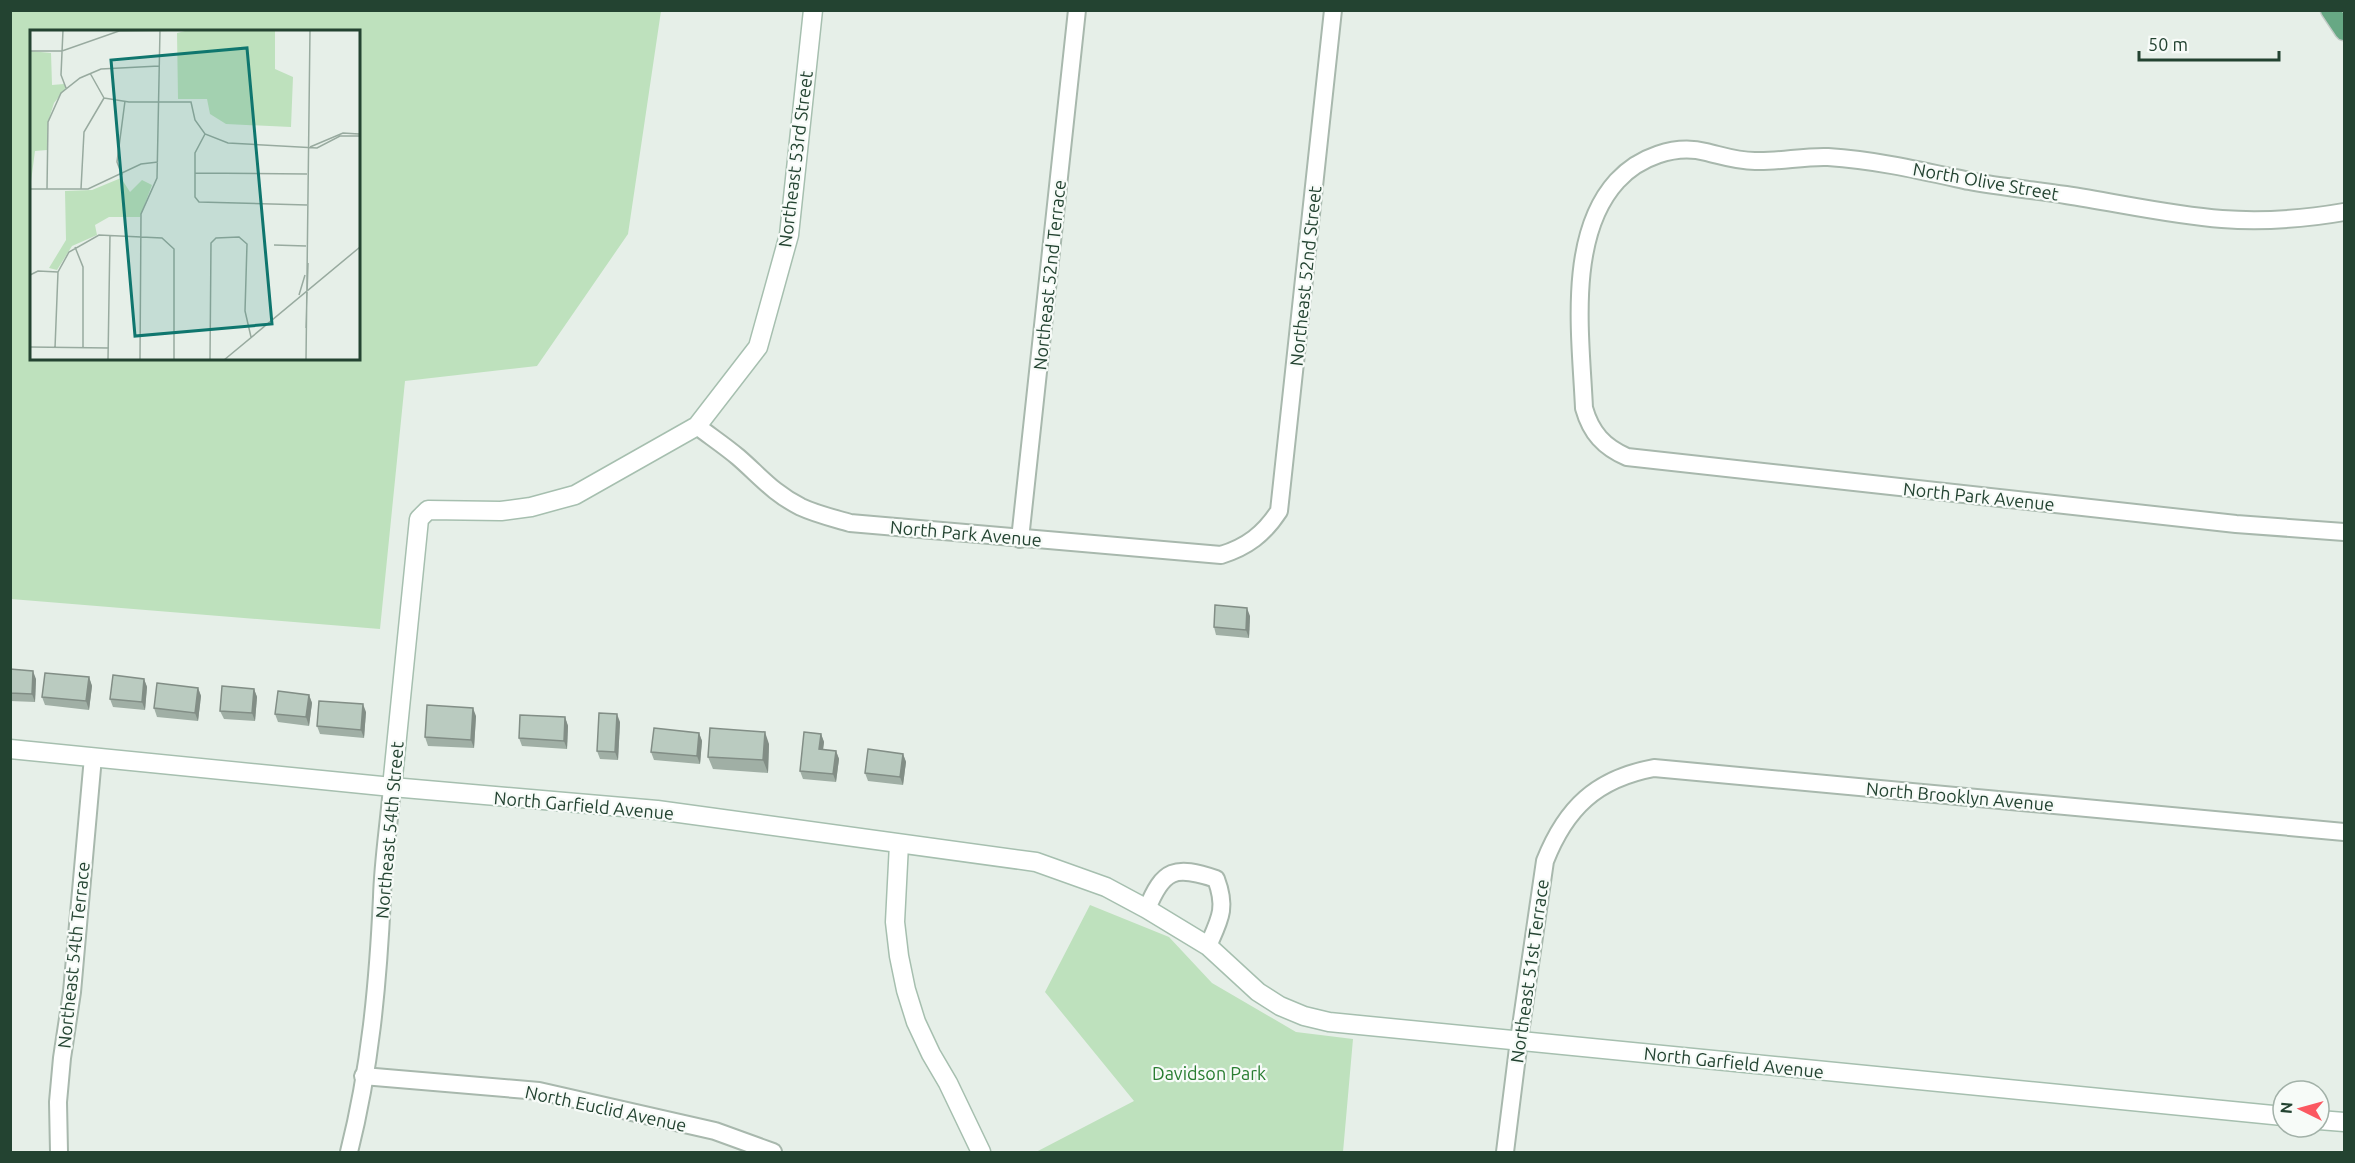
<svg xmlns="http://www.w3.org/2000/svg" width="2355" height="1163" font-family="Ubuntu,sans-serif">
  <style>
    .green { fill: #bee1bd; fill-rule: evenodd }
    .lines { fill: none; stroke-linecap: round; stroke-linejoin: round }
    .street-casing { stroke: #a8b8ad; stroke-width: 20 }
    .secondary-casing { stroke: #a6bfaf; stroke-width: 21 }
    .primary-casing { stroke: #c1cac5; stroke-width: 21 }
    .street { stroke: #fff; stroke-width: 16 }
    .secondary { stroke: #fff; stroke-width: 18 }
    .primary { stroke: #67a884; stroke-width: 18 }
    .wall { fill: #a0afa5 }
    .shaded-wall { fill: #828e86 }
    .building { fill: #bacbc0; stroke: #828e86; stroke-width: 1.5 }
    .labels { text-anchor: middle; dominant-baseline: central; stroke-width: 4.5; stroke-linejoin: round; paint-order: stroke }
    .street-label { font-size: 18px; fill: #234331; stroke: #f7fbf8 }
    .park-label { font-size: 18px; fill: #297d31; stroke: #f7fbf8 }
    .inset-road { fill: none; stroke: #98aa9f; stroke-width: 1.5 }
    .view { fill: #0f766e; fill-opacity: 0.15; stroke: #0f766e; stroke-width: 3 }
    .inset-edge { fill: none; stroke: #234331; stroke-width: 3 }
  </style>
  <rect width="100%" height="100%" fill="#e6efe8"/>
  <g class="green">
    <path d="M10 11H661L628 234 537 366 405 381 380 629 11 599ZM32 32H358V358H32Z"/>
    <polygon points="1090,905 1169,937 1212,983 1296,1032 1353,1039 1343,1152 1036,1152 1134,1101 1045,992"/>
  </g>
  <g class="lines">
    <defs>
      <g id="street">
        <path d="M2344 212C2304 219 2263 222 2222 219 2170 215 2118 203 2066 195 2034 190 2001 187 1969 181 1923 171 1876 160 1828 157 1804 156 1779 162 1755 161 1737 161 1723 156 1706 152 1675 144 1639 157 1617 181 1566 237 1581 339 1584 408 1591 433 1604 447 1627 457L2236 524 2344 532"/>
        <path d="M697 426C710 436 725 446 738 457 760 476 773 493 801 507 816 514 833 518 850 523L1221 555C1247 547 1264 534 1279 511L1333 10"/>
        <polyline points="1020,539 1077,10"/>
        <path d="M1147 909C1163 869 1175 865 1216 879 1227 908 1220 919 1208 946"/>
        <polyline points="363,1076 539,1091 715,1131 773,1152"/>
        <polyline points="59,1152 58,1102 62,1058 72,992 93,757"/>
        <path d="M349 1152C370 1069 378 984 382 897 383 861 389 824 392 787"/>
        <path d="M1505 1152 1519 1040 1545 861C1566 808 1596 779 1654 768L2344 832"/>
      </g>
      <g id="secondary">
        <polyline points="10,749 392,787 657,810 1036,862 1106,887 1147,909 1208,946 1258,992 1280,1006 1304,1016 1329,1022 2283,1116"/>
        <polyline points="392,787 419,519 428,510 501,511 531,507 575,495 697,426 758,347 789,235 813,10"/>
        <polyline points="899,844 895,922 899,956 906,990 916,1022 931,1054 948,1083 981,1152"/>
        <polyline points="2319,1120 2344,1122"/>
      </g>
      <polyline id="primary" points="2330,10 2344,31"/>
    </defs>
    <use href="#street" class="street-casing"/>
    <use href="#secondary" class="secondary-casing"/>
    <use href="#primary" class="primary-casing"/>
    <use href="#street" class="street"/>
    <use href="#secondary" class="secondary"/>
    <use href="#primary" class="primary"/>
  </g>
  <g class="wall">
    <polygon points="1250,616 1249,638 1216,635 1214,627"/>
    <polygon points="10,669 36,679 35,702 10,701"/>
    <polygon points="89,677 92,686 89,710 45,705 42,697"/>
    <polygon points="144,679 147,687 145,710 113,707 110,699"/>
    <polygon points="198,688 201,696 198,721 157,717 154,708"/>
    <polygon points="254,689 257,697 255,721 224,719 220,711"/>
    <polygon points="309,695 312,703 309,726 278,722 275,714"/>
    <polygon points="366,712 364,738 320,734 317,726"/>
    <polygon points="476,716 474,748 428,746 425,737"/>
    <polygon points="565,717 568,726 567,749 522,746 519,738"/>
    <polygon points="620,722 618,760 600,759 597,751"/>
    <polygon points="699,733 702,741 700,764 654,760 651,752"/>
    <polygon points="821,734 824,742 823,750 836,751 839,759 836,782 803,779 800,771"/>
    <polygon points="769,744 768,773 713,769 708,757"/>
    <polygon points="903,754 906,762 903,785 868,781 865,773"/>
  </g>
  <g class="shaded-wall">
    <polygon points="1247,608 1250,616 1249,638 1246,630"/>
    <polygon points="33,671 36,679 35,702 32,694"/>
    <polygon points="89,677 92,686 89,710 86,701"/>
    <polygon points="144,679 147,687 145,710 142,702"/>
    <polygon points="198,688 201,696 198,721 195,713"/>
    <polygon points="254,689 257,697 255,721 252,713"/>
    <polygon points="309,695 312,703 309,726 306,717"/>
    <polygon points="363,704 366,712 364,738 361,730"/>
    <polygon points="473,708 476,716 474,748 471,740"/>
    <polygon points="617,714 620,722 618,760 615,752"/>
    <polygon points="565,717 568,726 567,749 564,741"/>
    <polygon points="765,732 769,744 768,773 763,760"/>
    <polygon points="699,733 702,741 700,764 697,756"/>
    <polygon points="821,734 824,742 822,757 819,749"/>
    <polygon points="836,751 839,759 836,782 833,774"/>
    <polygon points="903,754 906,762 903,785 900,777"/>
  </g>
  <g class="building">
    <polygon points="1215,605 1247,608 1246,630 1214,627"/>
    <polygon points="10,669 33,671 32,694 10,693"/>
    <polygon points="45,673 89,677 86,701 42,697"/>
    <polygon points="113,675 144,679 142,702 110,699"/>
    <polygon points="157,683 198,688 195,713 154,708"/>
    <polygon points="222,686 254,689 252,713 220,711"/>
    <polygon points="278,691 309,695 306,717 275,714"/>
    <polygon points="319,701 363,704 361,730 317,726"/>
    <polygon points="427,705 473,708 471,740 425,737"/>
    <polygon points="599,713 617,714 615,752 597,751"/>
    <polygon points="520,715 565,717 564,741 519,738"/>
    <polygon points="654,728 699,733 697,756 651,752"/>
    <polygon points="710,728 765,732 763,760 708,757"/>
    <polygon points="804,732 821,734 819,749 836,751 833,774 800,771"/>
    <polygon points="868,749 903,754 900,777 865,773"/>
  </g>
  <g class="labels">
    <g class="street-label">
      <text transform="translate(795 159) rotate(-83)">Northeast 53rd Street</text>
      <text transform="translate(1986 181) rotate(10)">North Olive Street</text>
      <text transform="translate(1049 275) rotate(-84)">Northeast 52nd Terrace</text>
      <text transform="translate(1305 276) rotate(-84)">Northeast 52nd Street</text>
      <text transform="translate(1979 496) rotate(6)">North Park Avenue</text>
      <text transform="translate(966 533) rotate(5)">North Park Avenue</text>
      <text transform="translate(1960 796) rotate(5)">North Brooklyn Avenue</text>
      <text transform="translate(584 805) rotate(5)">North Garfield Avenue</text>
      <text transform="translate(389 830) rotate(-85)">Northeast 54th Street</text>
      <text transform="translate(73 955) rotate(-84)">Northeast 54th Terrace</text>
      <text transform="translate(1529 971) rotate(-82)">Northeast 51st Terrace</text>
      <text transform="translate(1734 1062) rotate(6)">North Garfield Avenue</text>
      <text transform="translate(606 1108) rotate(12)">North Euclid Avenue</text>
    </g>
    <g class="park-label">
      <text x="1209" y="1073">Davidson Park</text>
    </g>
  </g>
  <g transform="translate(30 30)">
    <rect width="330" height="330" fill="#e6efe8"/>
    <path d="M159 0H245V39L263 47 261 97 196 94 180 84 177 69H148L147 3ZM0 21 21 23 22 55 34 54 36 58 24 73 18 92 17 120 5 121 0 159ZM91 148 100 162 112 150 122 155 110 187H79L65 195 67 205 42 216 27 240 19 238 36 210 35 161 62 160Z" fill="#bee1bd"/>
    <path class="inset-road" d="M33 0 31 45 36 58M0 21H32L89 1 156 0M60 43 74 68M74 68 99 72H161L165 90 175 104 198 113 287 118 310 106H330M175 104 165 123V167L169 172 277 175M280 117 313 103 329 104M165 143 277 144M92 145 87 132 95 71M0 159H58L111 134 128 132M17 159 18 92 31 63 50 48 71 39 129 36M51 159 54 102 74 68M244 215 276 216M45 217 53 237V318M0 245 8 241 28 242M269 265 275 245M276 298 278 233M0 317 79 318M25 318 28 242 39 222 69 205 132 208 144 219V330M78 330 80 205M110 330 111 184 127 148 130 0M180 330 181 213 186 208 209 207 217 214 215 281 221 307M194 330 330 217M276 330 280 0"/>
    <path class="view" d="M217 18 242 294 105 306 81 30Z"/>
    <rect width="330" height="330" class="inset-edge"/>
  </g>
  <rect width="2355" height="1163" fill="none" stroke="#234331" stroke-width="24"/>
  <g transform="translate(2301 1109) rotate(275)"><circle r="28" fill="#f7fbf8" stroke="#a2b1a8" stroke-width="1.5"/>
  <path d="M0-4.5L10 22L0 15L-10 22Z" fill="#fb5861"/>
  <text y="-9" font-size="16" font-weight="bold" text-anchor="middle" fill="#234331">N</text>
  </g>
  <path d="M2139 51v9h140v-9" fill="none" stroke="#234331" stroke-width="3"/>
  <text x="2148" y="51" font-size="18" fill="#234331" stroke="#f7fbf8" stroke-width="4.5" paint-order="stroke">50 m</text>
</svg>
